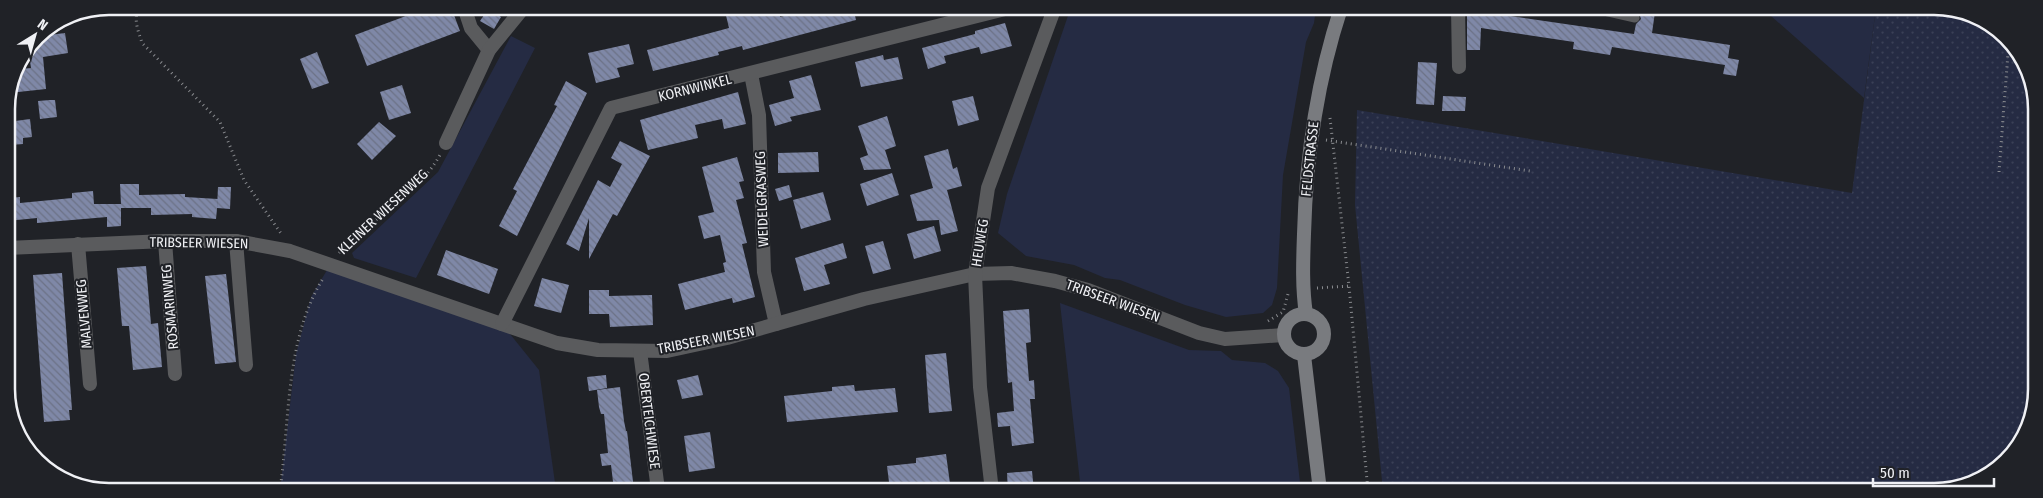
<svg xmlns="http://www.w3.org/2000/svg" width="2043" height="498" font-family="'Fira Sans Condensed',sans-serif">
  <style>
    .green { fill: #252b43 }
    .garden { fill: url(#garden-dots) }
    .building { fill: url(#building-back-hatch) }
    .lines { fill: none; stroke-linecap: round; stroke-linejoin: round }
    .path { stroke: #898b8f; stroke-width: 3; stroke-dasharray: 1 4; stroke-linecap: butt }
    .service { stroke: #5a5b5d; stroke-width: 9 }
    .minor { stroke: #5a5b5d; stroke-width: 14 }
    .secondary { stroke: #797b7f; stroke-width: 14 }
    .labels { text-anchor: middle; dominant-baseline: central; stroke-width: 4; stroke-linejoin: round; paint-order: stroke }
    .street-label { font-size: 14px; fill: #f0f1f5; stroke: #202227 }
    .rim { fill: none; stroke: #f0f1f5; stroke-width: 2.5 }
  </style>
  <defs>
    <pattern id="garden-dots" width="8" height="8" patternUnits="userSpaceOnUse" patternTransform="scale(1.25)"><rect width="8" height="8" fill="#252b43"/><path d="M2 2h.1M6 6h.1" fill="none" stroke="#3a4056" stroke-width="1.8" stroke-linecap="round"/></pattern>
    <pattern id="building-back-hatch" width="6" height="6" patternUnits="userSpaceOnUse" patternTransform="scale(1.25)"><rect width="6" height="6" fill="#7f88a7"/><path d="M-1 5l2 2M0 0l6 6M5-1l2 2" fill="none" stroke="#6c7286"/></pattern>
  </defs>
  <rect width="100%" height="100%" fill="#202227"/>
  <g class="green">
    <polygon points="1071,7 1316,8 1314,23 1306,42 1283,175 1277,288 1272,305 1263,313 1226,317 1185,305 1120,280 1105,278 1074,265 1026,256 998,233 1007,194"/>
    <polygon points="1762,8 1876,8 1864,98"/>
    <polygon points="511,36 535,48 416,278 354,258 352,253 438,172"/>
    <polygon points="330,265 502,324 539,370 556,490 280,490 296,354 311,297"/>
    <polygon points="1060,303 1189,350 1221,351 1232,360 1265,363 1278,371 1289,388 1301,491 1081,491"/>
  </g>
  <polygon class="garden" points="1876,8 1955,8 2007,36 2035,88 2035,410 2002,467 1941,492 1383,491 1355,205 1357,110 1852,193"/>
  <g class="building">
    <polygon points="430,7 451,7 460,31 367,66 355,35"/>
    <polygon points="724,7 779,7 780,17 820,7 853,7 856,20 743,50 742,46 718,52 719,55 653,71 647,50 729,28"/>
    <polygon points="1467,8 1482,8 1482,12 1634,34 1636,24 1641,19 1638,9 1655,12 1652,33 1730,45 1728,58 1739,60 1736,76 1723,74 1725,65 1612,47 1610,55 1573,49 1574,42 1481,28 1480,50 1467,50"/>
    <polygon points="488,9 501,17 494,29 480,21"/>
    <polygon points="1005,23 1012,46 981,54 979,47 944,56 946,63 928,69 922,48 975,34 975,31"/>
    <polygon points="65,33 68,53 43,57 46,89 9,93 13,76 20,75 20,69 31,68 28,48 33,41 42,40 41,36"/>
    <polygon points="629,44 634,64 617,68 620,77 596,83 588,53"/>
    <polygon points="317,52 329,83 312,89 300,59"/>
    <polygon points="883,55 884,60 898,57 903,79 861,87 855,62"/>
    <polygon points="1418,62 1437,63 1434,105 1416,104"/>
    <polygon points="811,75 821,110 790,117 792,121 775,126 769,105 794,98 789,81"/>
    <polygon points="566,81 587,93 517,236 499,226 517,191 513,189 557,106 554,105"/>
    <polygon points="402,85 411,113 389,120 380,92"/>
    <polygon points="738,92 746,124 724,129 722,119 695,125 698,138 648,150 640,120"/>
    <polygon points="973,96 979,120 958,126 952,101"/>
    <polygon points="1443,96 1466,97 1465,111 1442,111"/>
    <polygon points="50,100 55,100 57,117 40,119 38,101"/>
    <polygon points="887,116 896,146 885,150 891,169 864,170 860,158 868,155 858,126"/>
    <polygon points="30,119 32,137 23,138 23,144 11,145 8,122"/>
    <polygon points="379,122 396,136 372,160 357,144"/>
    <polygon points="620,141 650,156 617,216 613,214 589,259 589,218 579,251 566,244 598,180 610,187 622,164 611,158"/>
    <polygon points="948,149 953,169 957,167 962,186 947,190 958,231 941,235 939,220 917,221 910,195 933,188 924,156"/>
    <polygon points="818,152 819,172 778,173 778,153"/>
    <polygon points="737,157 744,181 739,182 744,198 736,200 747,243 742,244 755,297 733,303 732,298 685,310 678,284 725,272 723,263 726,262 720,235 704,239 698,216 714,212 702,167"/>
    <polygon points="892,173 899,195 867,206 860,184"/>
    <polygon points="120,184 139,184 139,195 185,194 185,197 218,199 216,219 192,217 192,214 151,215 151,208 121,208 121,226 107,227 107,217 37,223 37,218 7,221 7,198 20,197 20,203 72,198 72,193 93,191 94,204 121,204"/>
    <polygon points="789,185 792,197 779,201 775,189"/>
    <polygon points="218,187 231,187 230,209 217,208"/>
    <polygon points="823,192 831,220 801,229 793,200"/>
    <polygon points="934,226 941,251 914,259 907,234"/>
    <polygon points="883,241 891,269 873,274 865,246"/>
    <polygon points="843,243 847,258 824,265 830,284 804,291 795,258"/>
    <polygon points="446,250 498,269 489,294 437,275"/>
    <polygon points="146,266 151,324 158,323 162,367 133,370 129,326 122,326 117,268"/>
    <polygon points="62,273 72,410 69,410 70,420 44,422 33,275"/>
    <polygon points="226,274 236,362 215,364 205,276"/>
    <polygon points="542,278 569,285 561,313 534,306"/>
    <polygon points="589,290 609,290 609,296 652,295 653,325 610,327 609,314 589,314"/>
    <polygon points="1029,309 1031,342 1026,343 1029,381 1034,380 1035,399 1030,399 1034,443 1012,446 1010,426 998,427 997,413 1014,411 1012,382 1008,383 1003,311"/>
    <polygon points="946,353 952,411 929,413 925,355"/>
    <polygon points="606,375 607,388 589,391 587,377"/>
    <polygon points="698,375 703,395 682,399 677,380"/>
    <polygon points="854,385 855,391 895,388 898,412 787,422 784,396 832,391 832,387"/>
    <polygon points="620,387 624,421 626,431 627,431 634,490 614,490 611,465 602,466 600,454 608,453 604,414 601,414 599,407 597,390"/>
    <polygon points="710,432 715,468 689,472 684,436"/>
    <polygon points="946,454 951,491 935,491 934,484 890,490 887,466 916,463 916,458"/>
    <polygon points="1032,471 1034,491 1008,491 1007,473"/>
  </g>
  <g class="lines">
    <g class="path">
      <path d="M139 6C133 20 138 30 142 43L220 122 244 180 282 235"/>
      <polyline points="1330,118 1349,286 1368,491"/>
      <polyline points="1326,140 1530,171"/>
      <polyline points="1999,172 2009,40"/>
      <path d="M339 253C370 219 417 196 440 155"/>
      <polyline points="1317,288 1349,286"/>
      <polyline points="1268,321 1283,312 1288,294"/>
      <path d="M280 490C290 420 285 338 324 277"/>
    </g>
    <polyline class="service" points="1591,8 1635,18"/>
    <g class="minor">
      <polyline points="464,7 471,28 489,50"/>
      <polyline points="1458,8 1459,67"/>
      <polyline points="751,74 759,115 764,272 776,324"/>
      <polyline points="446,143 489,50 524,7"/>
      <polyline points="165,241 175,374"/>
      <polyline points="236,241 246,365"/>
      <polyline points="78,244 90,384"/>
      <polyline points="7,248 165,241 236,241 290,251 557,343 598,350 667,351 727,338 864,299 975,274 1011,273 1055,281 1088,290 1199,333 1225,339 1283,335"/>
      <polyline points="502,324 611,108 1013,7"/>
      <polyline points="640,351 658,490"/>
      <polyline points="992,491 980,387 975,274 988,188 1055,7"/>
    </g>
    <g class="secondary">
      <circle cx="1304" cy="334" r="20"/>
      <path d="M1306 314C1302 288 1303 261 1304 234 1306 157 1317 81 1341 8"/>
      <polyline points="1304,355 1320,491"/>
    </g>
  </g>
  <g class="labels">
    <g class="street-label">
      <text transform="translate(695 88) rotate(-14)">KORNWINKEL</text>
      <text transform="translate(1310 159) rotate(-84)">FELDSTRASSE</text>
      <text transform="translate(762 199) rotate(-92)">WEIDELGRASWEG</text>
      <text transform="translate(383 212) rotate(-43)">KLEINER WIESENWEG</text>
      <text transform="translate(199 243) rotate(1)">TRIBSEER WIESEN</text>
      <text transform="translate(980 243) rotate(-81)">HEUWEG</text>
      <text transform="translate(1113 301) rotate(20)">TRIBSEER WIESEN</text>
      <text transform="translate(170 307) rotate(-95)">ROSMARINWEG</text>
      <text transform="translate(84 314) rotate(-95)">MALVENWEG</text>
      <text transform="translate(706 340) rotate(-11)">TRIBSEER WIESEN</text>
      <text transform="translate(649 421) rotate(83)">OBERTEICHWIESE</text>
    </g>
  </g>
  <path d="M0 0H2043V498H0ZM109 15H1934A94 94 0 0 1 2028 109V389A94 94 0 0 1 1934 483H109A94 94 0 0 1 15 389V109A94 94 0 0 1 109 15Z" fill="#202227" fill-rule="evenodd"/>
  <path class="rim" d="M109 15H1934A94 94 0 0 1 2028 109V389A94 94 0 0 1 1934 483H109A94 94 0 0 1 15 389V109A94 94 0 0 1 109 15Z"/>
  <g transform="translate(35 35) rotate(37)" stroke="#202227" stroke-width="4" paint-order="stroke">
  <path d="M0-4L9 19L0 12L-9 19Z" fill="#f0f1f5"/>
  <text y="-8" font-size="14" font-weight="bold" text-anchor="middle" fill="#f0f1f5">N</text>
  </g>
  <path d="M1873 478v8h121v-8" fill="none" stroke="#f0f1f5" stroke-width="2.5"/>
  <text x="1880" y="478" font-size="15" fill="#f0f1f5" stroke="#202227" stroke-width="4" paint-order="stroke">50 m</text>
</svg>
